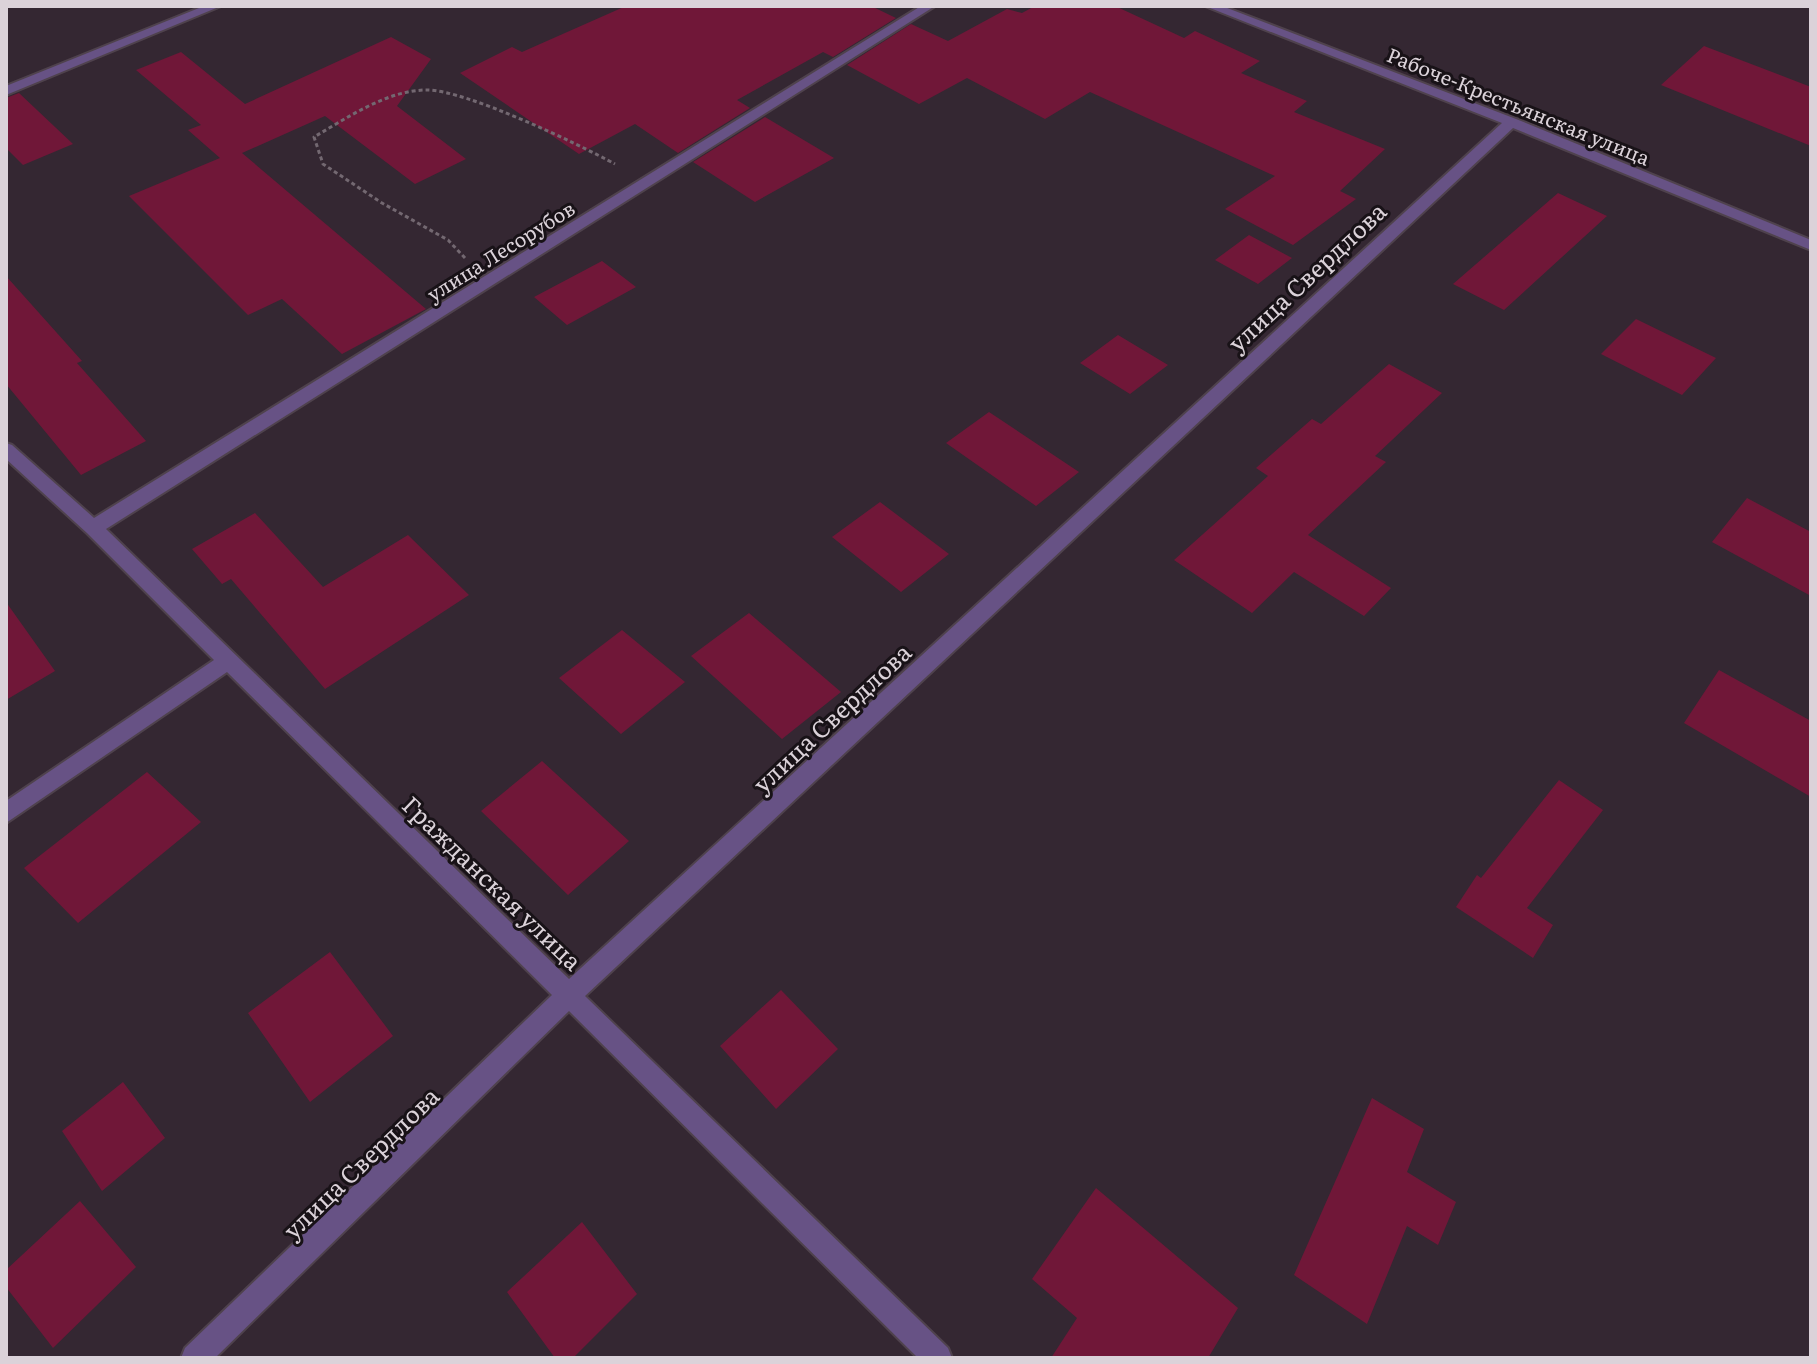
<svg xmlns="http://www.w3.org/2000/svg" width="1817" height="1364" font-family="Literata,serif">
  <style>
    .building { fill: #701738 }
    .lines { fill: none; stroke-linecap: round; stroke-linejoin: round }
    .minor-casing { stroke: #4f424d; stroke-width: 4 }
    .path { stroke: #736871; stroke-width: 3; stroke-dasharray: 4 3; stroke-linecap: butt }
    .minor { fill: #675285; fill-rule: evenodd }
    .labels { text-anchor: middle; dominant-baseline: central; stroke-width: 6; stroke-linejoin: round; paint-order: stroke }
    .far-street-label { font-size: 20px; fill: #dbd2d9; stroke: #181217 }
    .street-label { font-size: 24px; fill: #dbd2d9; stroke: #181217 }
  </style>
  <rect width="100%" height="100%" fill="#342732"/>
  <path class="building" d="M 626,6 L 871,6 L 896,18 L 833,57 L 823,52 L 737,100 L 750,108 L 678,153 L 635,124 L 579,154 L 460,73 L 512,47 L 522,52 Z
    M 1035,6 L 1115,6 L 1184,38 L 1195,31 L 1260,61 L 1241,73 L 1307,101 L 1294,112 L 1385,149 L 1340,191 L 1356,199 L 1293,245 L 1225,209 L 1275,176 L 1090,92 L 1045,119 L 967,78 L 919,104 L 847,65 L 911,24 L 948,41 L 1007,9 L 1022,13 Z
    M 391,37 L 431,59 L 397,106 L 466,159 L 415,184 L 325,116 L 242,153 L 426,309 L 342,354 L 282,299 L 248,315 L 129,196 L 220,158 L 188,130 L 201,125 L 136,70 L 181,52 L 245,104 Z
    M 1704,46 L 1811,87 L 1811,146 L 1661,85 Z
    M 19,93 L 73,144 L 23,165 L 6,148 L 6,98 Z
    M 765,117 L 834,158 L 755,202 L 693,162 Z
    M 1558,193 L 1607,216 L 1504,310 L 1453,284 Z
    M 1249,235 L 1292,258 L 1258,284 L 1215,260 Z
    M 602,261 L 636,287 L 567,325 L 534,297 Z
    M 6,276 L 82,361 L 77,363 L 146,441 L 81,475 L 6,384 Z
    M 1636,319 L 1716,358 L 1682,395 L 1601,354 Z
    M 1118,335 L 1168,365 L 1130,394 L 1080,363 Z
    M 1389,364 L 1442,393 L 1375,456 L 1386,462 L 1308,535 L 1391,588 L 1364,616 L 1294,572 L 1252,613 L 1174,560 L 1268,476 L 1256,468 L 1312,419 L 1321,424 Z
    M 989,412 L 1079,472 L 1036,506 L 946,443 Z
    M 1747,498 L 1811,532 L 1811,596 L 1712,542 Z
    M 880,502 L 949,554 L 901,592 L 832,537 Z
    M 255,513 L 323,587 L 408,535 L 469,595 L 325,689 L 231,579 L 222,584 L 192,549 Z
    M 6,602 L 55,671 L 6,700 Z
    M 749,613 L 841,692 L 782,739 L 691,656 Z
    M 622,630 L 685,682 L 621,734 L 559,678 Z
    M 1719,670 L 1811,721 L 1811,797 L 1684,723 Z
    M 542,761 L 629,841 L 568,895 L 481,811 Z
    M 147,772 L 201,822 L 78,923 L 24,868 Z
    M 1559,780 L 1603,810 L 1527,908 L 1553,925 L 1533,958 L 1456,907 L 1477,875 L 1481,878 Z
    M 330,952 L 393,1036 L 310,1102 L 248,1013 Z
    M 781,990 L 838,1049 L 776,1109 L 720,1046 Z
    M 123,1082 L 165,1138 L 102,1191 L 62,1131 Z
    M 1372,1098 L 1424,1129 L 1407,1172 L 1456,1202 L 1438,1245 L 1407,1226 L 1367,1324 L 1294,1275 Z
    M 1096,1188 L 1238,1308 L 1208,1358 L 1051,1358 L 1077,1318 L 1032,1279 Z
    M 80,1201 L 136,1267 L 53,1348 L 6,1287 L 6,1270 Z
    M 582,1222 L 637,1294 L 573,1358 L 555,1358 L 507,1292 Z"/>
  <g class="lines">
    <g class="minor-casing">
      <path id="minor" d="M 204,6 L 221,6 L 6,95 L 6,86 Z
        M 921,6 L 935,6 L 106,529 L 569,979 L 1502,123 L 1205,6 L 1222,6 L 1516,119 L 1811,240 L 1811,250 L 1513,128 L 585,996 L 948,1348 L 952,1358 L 918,1358 L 569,1011 L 215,1358 L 181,1358 L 185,1348 L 552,995 L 227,672 L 6,823 L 6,801 L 214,660 L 87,533 L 6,459 L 6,443 L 12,445 L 94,518 Z"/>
    </g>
    <path class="path" d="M 465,258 L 448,240 L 382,203 L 323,164 L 314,137 C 347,118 387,90 427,90 C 466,90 578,144 615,164"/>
    <use href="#minor" class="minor"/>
  </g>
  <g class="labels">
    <g class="far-street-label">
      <text transform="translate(1519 105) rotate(22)">Рабоче-Крестьянская улица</text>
      <text transform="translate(500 250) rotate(-32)">улица Лесорубов</text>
    </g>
    <g class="street-label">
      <text transform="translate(1306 276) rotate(-43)">улица Свердлова</text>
      <text transform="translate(831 717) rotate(-43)">улица Свердлова</text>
      <text transform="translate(493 882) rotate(44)">Гражданская улица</text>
      <text transform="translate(360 1162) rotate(-44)">улица Свердлова</text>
    </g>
  </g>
  <rect width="1817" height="1364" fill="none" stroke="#dbd2d9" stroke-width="16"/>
</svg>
